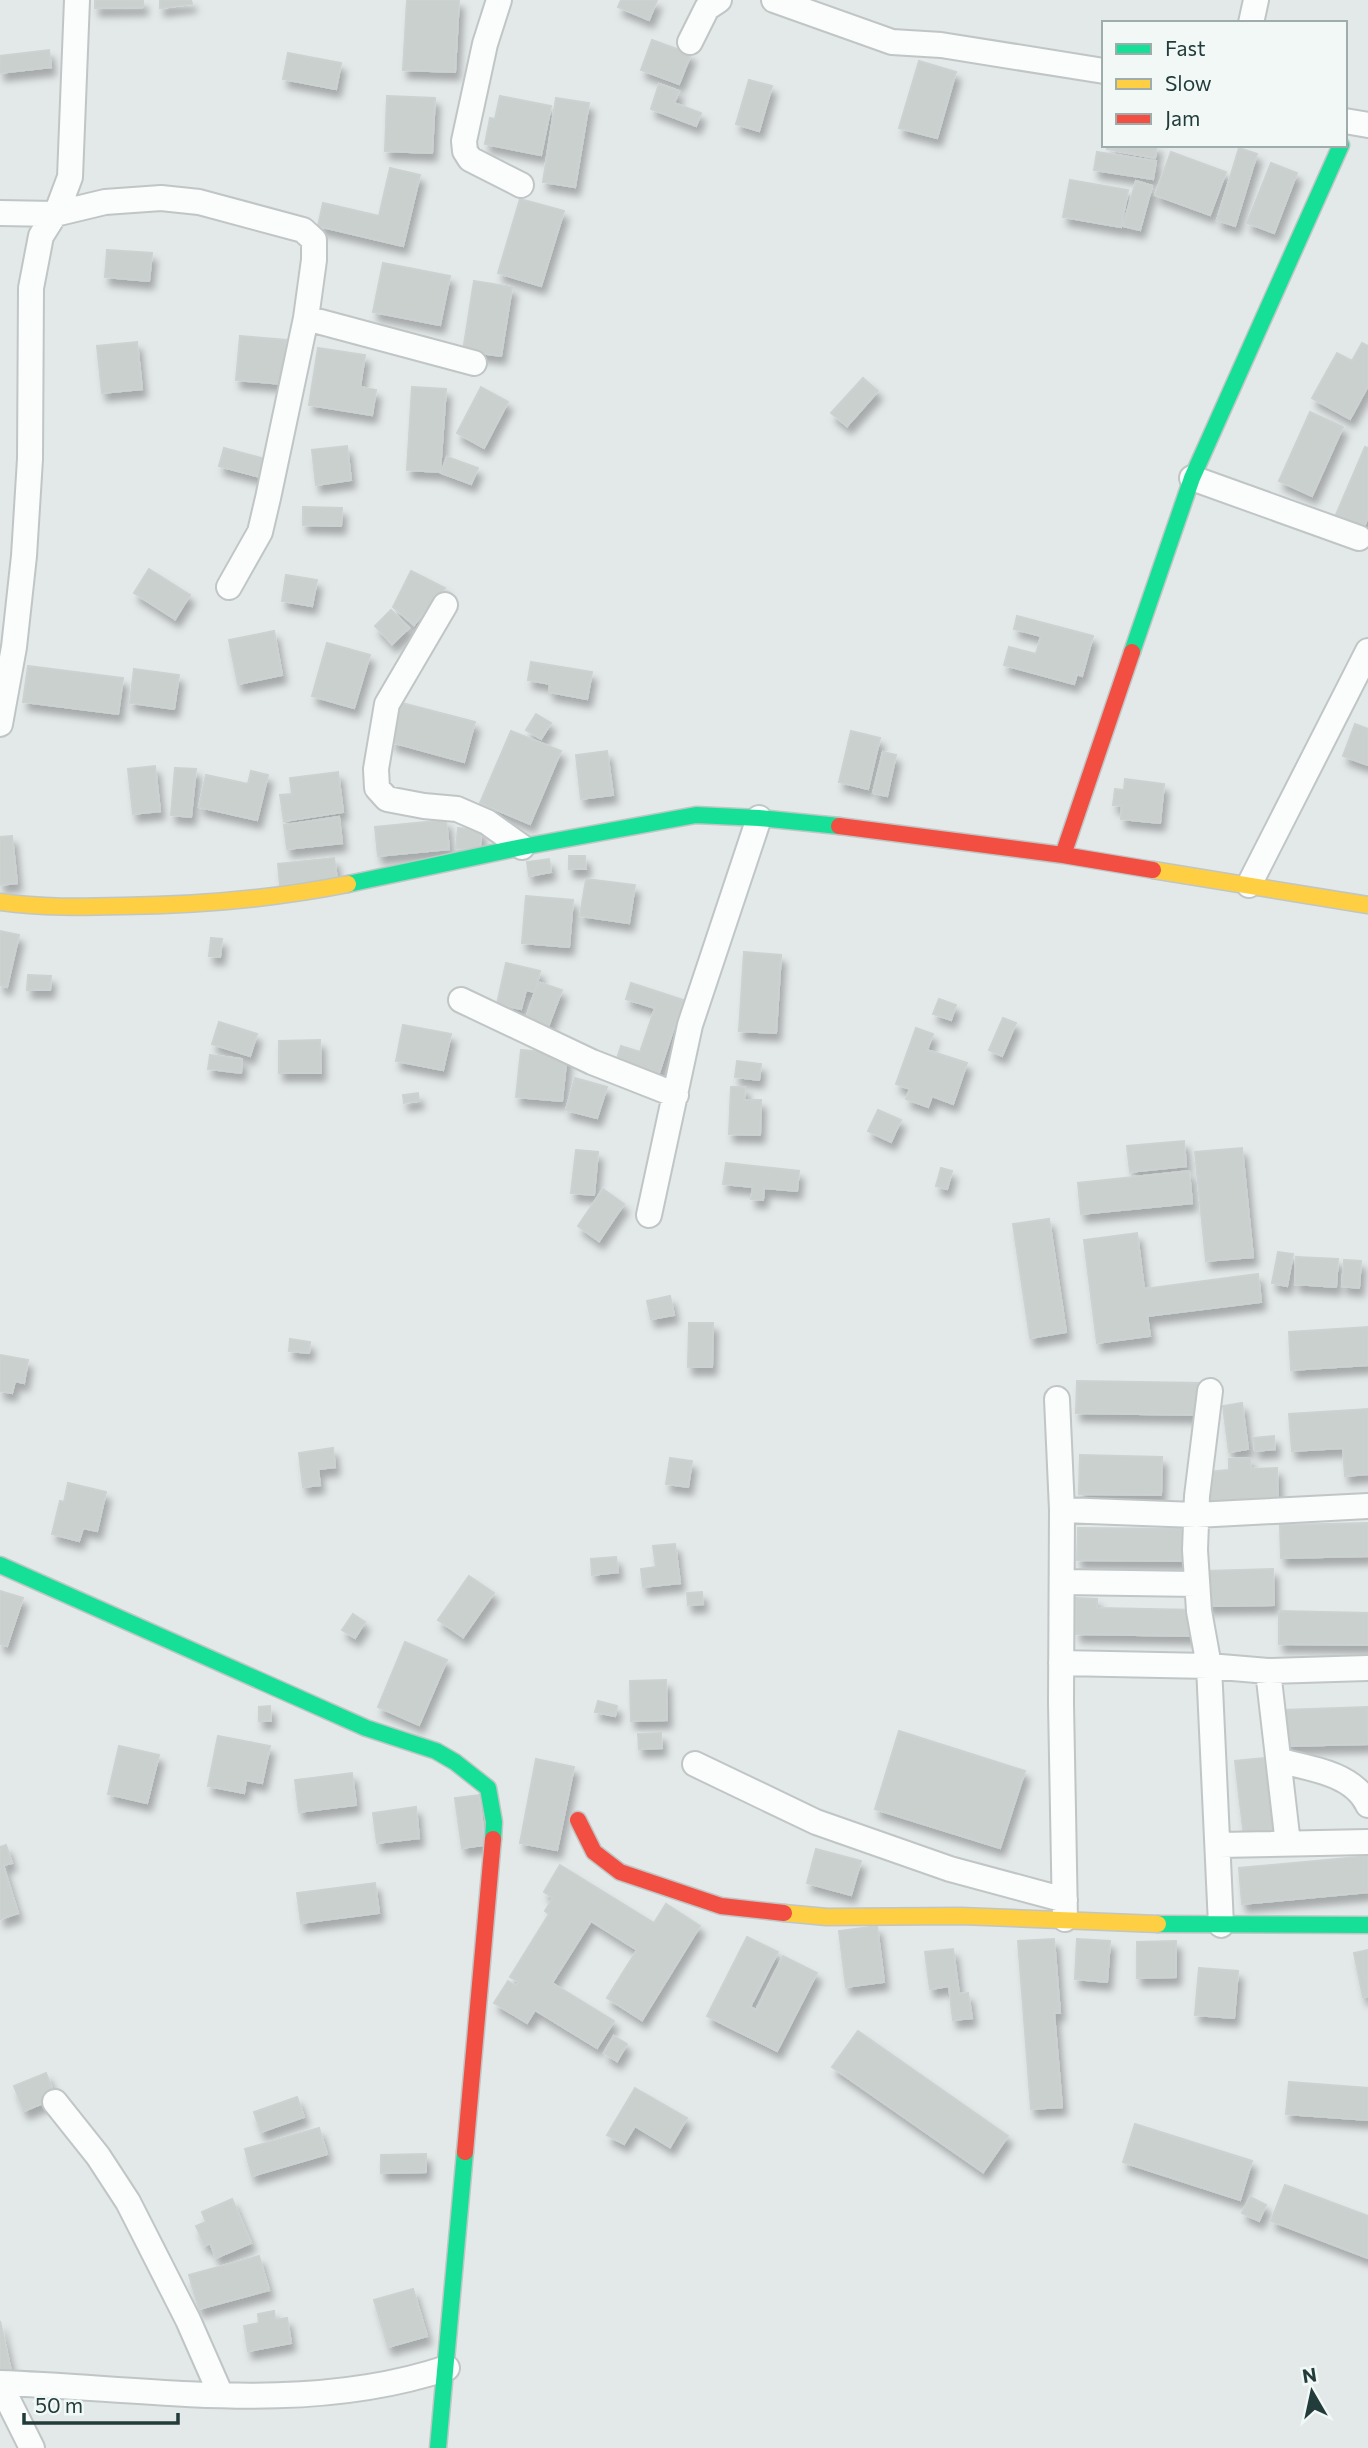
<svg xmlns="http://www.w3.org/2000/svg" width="1368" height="2448" font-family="Commissioner,sans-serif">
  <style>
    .building { fill: #cad0ce; stroke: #ccd1d1; stroke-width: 2; filter: url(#shadow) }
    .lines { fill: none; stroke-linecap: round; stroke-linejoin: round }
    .street-casing { stroke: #c0c5c5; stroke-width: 28 }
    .fast-casing { stroke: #bfc6c5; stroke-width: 19 }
    .slow-casing { stroke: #bfc6c5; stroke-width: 19 }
    .jam-casing { stroke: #bfc6c5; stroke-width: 19 }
    .street { stroke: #fbfcfc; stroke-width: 24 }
    .fast { stroke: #16e098; stroke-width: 16 }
    .slow { stroke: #ffcf43; stroke-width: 16 }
    .jam { stroke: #f24e42; stroke-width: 16 }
  </style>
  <defs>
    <filter id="shadow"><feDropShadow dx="4.5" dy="8" stdDeviation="3.5" flood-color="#0004"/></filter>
  </defs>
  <rect width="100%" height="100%" fill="#e3e8e8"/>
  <path class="building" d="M 95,0 L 143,0 L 143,7 L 95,8 Z
    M 160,0 L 191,0 L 192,4 L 160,8 Z
    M 407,0 L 459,0 L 455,72 L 403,70 Z
    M 621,0 L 657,0 L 649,20 L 618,7 Z
    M 652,40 L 691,54 L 679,84 L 641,70 Z
    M 49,50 L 51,67 L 0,73 L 0,56 Z
    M 288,53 L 341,63 L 336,89 L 283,79 Z
    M 919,61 L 956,72 L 937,138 L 899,128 Z
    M 749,80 L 772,86 L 759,131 L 736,124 Z
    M 659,84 L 679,91 L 674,103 L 701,113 L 696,126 L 651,109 Z
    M 387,96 L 435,98 L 432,153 L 385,151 Z
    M 500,96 L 551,106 L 541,155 L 485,144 L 490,118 L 495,119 Z
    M 556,98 L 589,103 L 575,187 L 543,182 Z
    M 1108,145 L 1157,145 L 1155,158 L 1107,149 Z
    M 1239,148 L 1257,154 L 1235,226 L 1217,220 Z
    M 1097,152 L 1156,161 L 1153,179 L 1094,170 Z
    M 1171,152 L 1226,172 L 1210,215 L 1155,195 Z
    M 1271,163 L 1297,173 L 1274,233 L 1247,223 Z
    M 390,168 L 420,175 L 403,246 L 318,226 L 323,203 L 379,216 Z
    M 1070,180 L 1128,190 L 1121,227 L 1063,217 Z
    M 1136,181 L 1152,186 L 1140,230 L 1123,226 Z
    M 520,199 L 564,211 L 541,286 L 498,273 Z
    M 107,250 L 152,253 L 149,281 L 105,277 Z
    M 383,263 L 450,276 L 440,325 L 373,312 Z
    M 474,281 L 512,287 L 501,356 L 463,351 Z
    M 240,336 L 286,340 L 282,384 L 236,380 Z
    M 137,342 L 142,389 L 102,393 L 97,346 Z
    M 1362,343 L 1368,346 L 1368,386 L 1350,419 L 1312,398 L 1337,353 L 1352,361 Z
    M 318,348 L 365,355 L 360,387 L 376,390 L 372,415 L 309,405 Z
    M 863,378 L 878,391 L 847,426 L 831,413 Z
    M 412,387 L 446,389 L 440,472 L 407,470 Z
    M 481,387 L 508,402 L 484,448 L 457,433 Z
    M 1310,412 L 1343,427 L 1312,496 L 1279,481 Z
    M 347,446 L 351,480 L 316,485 L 312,450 Z
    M 1365,447 L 1368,448 L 1368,517 L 1363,529 L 1335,517 Z
    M 224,448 L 265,459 L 260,477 L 219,466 Z
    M 447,457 L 478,468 L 471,484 L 441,473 Z
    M 303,507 L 342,508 L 341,526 L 303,525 Z
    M 149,569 L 190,595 L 175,619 L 134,593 Z
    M 411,571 L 445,588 L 414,625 L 393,607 Z
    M 286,575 L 317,580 L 312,606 L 282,601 Z
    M 391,610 L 409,628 L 392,644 L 375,626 Z
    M 1017,616 L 1093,636 L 1082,676 L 1077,674 L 1074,684 L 1004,665 L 1009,647 L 1036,654 L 1041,636 L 1014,629 Z
    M 274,631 L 282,675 L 238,684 L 229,640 Z
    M 327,643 L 370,655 L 354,708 L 312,696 Z
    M 531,662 L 592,672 L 587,699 L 549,692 L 550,684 L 528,680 Z
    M 28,666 L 123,678 L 118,714 L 23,702 Z
    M 134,669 L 179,675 L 174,709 L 130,703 Z
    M 402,703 L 475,722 L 464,762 L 391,742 Z
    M 536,714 L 551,723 L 541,739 L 526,730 Z
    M 1355,724 L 1368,729 L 1368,765 L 1343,756 Z
    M 511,731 L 561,751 L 530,824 L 480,803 Z
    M 851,731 L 880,738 L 868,789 L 839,782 Z
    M 607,751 L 613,795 L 581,799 L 576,755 Z
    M 883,752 L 896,755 L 887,796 L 873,793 Z
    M 155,766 L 160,811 L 133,814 L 128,769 Z
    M 175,768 L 196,769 L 191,817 L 171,815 Z
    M 251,771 L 268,775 L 257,820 L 199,807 L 206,775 L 248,784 Z
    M 338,772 L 343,812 L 284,821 L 280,795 L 292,794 L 290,778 Z
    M 1125,779 L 1164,784 L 1160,823 L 1121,819 L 1122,806 L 1113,805 L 1115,789 L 1124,790 Z
    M 339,817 L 342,843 L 287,849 L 284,825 Z
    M 446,820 L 449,849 L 378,856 L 375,827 Z
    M 458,828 L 481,830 L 480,850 L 456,848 Z
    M 12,836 L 17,883 L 0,885 L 0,837 Z
    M 569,856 L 585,856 L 586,869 L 569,869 Z
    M 334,858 L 337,879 L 280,885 L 278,864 Z
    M 549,859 L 551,872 L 529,876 L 527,862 Z
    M 586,879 L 635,885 L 629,923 L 580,916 Z
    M 526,896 L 573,900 L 569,947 L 522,943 Z
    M 0,931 L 19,935 L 7,987 L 0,985 Z
    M 211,938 L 222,939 L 220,957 L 209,956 Z
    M 744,952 L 781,955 L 776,1033 L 739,1031 Z
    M 506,963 L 540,971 L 535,992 L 526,990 L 521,1009 L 497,1004 Z
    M 28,975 L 51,976 L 50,990 L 27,990 Z
    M 538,982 L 562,990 L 548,1027 L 526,1019 Z
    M 631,983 L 683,1000 L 658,1076 L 616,1062 L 621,1046 L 640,1052 L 655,1008 L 626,999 Z
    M 939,999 L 956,1005 L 951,1020 L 933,1014 Z
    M 1003,1018 L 1016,1023 L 1002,1056 L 989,1050 Z
    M 219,1022 L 257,1034 L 250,1056 L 212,1044 Z
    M 403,1025 L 451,1034 L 443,1070 L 396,1061 Z
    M 916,1028 L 933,1034 L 927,1050 L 967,1063 L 953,1104 L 932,1096 L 928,1107 L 906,1099 L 910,1089 L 896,1084 Z
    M 320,1040 L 321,1073 L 279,1073 L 279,1041 Z
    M 521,1050 L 567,1054 L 562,1101 L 516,1097 Z
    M 210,1055 L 242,1059 L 241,1073 L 208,1069 Z
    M 737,1061 L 761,1064 L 759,1080 L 735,1077 Z
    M 575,1078 L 607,1087 L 597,1118 L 566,1110 Z
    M 731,1087 L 745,1087 L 744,1100 L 761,1100 L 760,1135 L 729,1134 Z
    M 418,1093 L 419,1101 L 404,1103 L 403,1095 Z
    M 878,1110 L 901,1120 L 891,1142 L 868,1131 Z
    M 1184,1141 L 1186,1166 L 1130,1172 L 1127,1146 Z
    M 1242,1148 L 1253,1257 L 1206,1261 L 1195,1152 Z
    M 576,1150 L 598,1152 L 594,1195 L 571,1193 Z
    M 726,1163 L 799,1171 L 797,1191 L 764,1188 L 763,1200 L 751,1199 L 753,1187 L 723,1184 Z
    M 941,1168 L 952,1171 L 947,1189 L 936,1186 Z
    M 1189,1171 L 1192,1203 L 1081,1214 L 1078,1183 Z
    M 603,1189 L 624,1204 L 599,1241 L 578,1226 Z
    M 1049,1219 L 1066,1332 L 1030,1338 L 1013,1224 Z
    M 1137,1233 L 1144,1289 L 1258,1274 L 1261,1302 L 1147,1316 L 1150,1336 L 1097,1343 L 1084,1240 Z
    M 1278,1252 L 1293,1254 L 1287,1286 L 1272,1283 Z
    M 1296,1257 L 1338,1259 L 1336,1287 L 1295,1284 Z
    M 1344,1260 L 1361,1261 L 1359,1288 L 1342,1286 Z
    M 670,1296 L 674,1315 L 651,1319 L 647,1301 Z
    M 689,1323 L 713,1323 L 712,1367 L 688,1367 Z
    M 1368,1327 L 1368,1365 L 1291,1370 L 1289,1332 Z
    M 290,1339 L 310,1342 L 309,1353 L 289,1351 Z
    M 0,1355 L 28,1360 L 24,1383 L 15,1381 L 12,1393 L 0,1391 Z
    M 1077,1381 L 1202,1383 L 1201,1415 L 1076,1413 Z
    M 1242,1403 L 1248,1449 L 1229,1452 L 1223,1406 Z
    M 1368,1409 L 1368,1474 L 1345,1476 L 1343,1448 L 1292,1451 L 1289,1414 Z
    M 1274,1436 L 1275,1449 L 1255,1451 L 1254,1438 Z
    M 333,1448 L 335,1467 L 318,1469 L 320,1485 L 303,1487 L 299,1453 Z
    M 1080,1455 L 1162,1457 L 1161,1495 L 1079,1494 Z
    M 670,1458 L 692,1461 L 688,1487 L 666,1484 Z
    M 1250,1458 L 1251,1469 L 1277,1468 L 1278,1500 L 1207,1503 L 1206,1472 L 1229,1470 L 1229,1459 Z
    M 68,1483 L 106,1492 L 97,1531 L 83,1528 L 79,1541 L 52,1534 L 60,1501 L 64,1502 Z
    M 1368,1523 L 1368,1556 L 1281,1558 L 1280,1525 Z
    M 1078,1528 L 1184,1529 L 1183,1561 L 1077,1560 Z
    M 675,1544 L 680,1583 L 643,1587 L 641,1569 L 656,1567 L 653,1546 Z
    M 616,1557 L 618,1572 L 592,1575 L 591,1559 Z
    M 1273,1569 L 1274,1605 L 1206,1606 L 1205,1571 Z
    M 469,1576 L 494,1593 L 463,1637 L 438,1620 Z
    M 0,1591 L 23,1598 L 7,1646 L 0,1644 Z
    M 702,1592 L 703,1604 L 688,1605 L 687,1593 Z
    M 1076,1598 L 1097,1599 L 1097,1608 L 1197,1610 L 1196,1636 L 1076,1634 Z
    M 1279,1611 L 1368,1613 L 1368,1645 L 1279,1644 Z
    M 353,1614 L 365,1622 L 355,1638 L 342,1630 Z
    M 405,1642 L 447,1660 L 419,1725 L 378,1707 Z
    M 666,1680 L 667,1720 L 631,1721 L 630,1681 Z
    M 598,1701 L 617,1706 L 615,1716 L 595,1712 Z
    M 270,1706 L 271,1721 L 259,1721 L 259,1707 Z
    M 1367,1707 L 1368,1744 L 1285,1746 L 1283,1710 Z
    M 899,1731 L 1025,1771 L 1000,1848 L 875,1809 Z
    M 661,1733 L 662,1748 L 639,1749 L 638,1734 Z
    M 218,1736 L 270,1746 L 262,1783 L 246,1780 L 244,1793 L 208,1786 Z
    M 119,1746 L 159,1755 L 147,1803 L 108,1794 Z
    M 1274,1757 L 1282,1833 L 1244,1837 L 1235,1761 Z
    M 536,1759 L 574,1767 L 557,1850 L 520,1843 Z
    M 352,1773 L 356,1805 L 299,1812 L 295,1780 Z
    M 479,1795 L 485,1845 L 462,1848 L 455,1798 Z
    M 416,1807 L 419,1838 L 377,1843 L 373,1813 Z
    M 6,1845 L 12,1863 L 3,1865 L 18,1913 L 0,1919 L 0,1847 Z
    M 816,1849 L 861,1861 L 851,1895 L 807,1883 Z
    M 1368,1856 L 1368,1892 L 1242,1904 L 1239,1868 Z
    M 560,1865 L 654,1923 L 666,1904 L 700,1926 L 642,2020 L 607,1998 L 637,1950 L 591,1921 L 552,1983 L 614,2021 L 597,2048 L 535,2010 L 527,2023 L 494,2003 L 508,1981 L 516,1986 L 519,1982 L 510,1977 L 549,1914 L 545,1911 L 553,1898 L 544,1892 Z
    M 375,1883 L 379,1913 L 301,1923 L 297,1893 Z
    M 877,1926 L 884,1982 L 846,1987 L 839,1931 Z
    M 747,1937 L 778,1952 L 750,2007 L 756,2010 L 783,1956 L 817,1973 L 777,2051 L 707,2016 Z
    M 1054,1939 L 1060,2013 L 1054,2013 L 1062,2107 L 1031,2109 L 1018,1941 Z
    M 1077,1939 L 1110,1941 L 1107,1982 L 1075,1979 Z
    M 1176,1941 L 1176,1977 L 1137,1978 L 1137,1942 Z
    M 953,1949 L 959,1994 L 968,1993 L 972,2018 L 953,2020 L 949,1986 L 930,1989 L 925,1952 Z
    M 1368,1950 L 1368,1996 L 1363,1997 L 1354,1953 Z
    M 1199,1968 L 1238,1971 L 1234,2018 L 1195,2015 Z
    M 858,2031 L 1008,2136 L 983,2172 L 832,2067 Z
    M 614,2036 L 627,2044 L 617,2061 L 604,2053 Z
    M 46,2073 L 56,2098 L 24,2111 L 14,2086 Z
    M 1289,2082 L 1368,2088 L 1368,2120 L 1286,2114 Z
    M 635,2088 L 687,2118 L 670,2147 L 635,2126 L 624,2144 L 607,2135 Z
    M 297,2097 L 304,2117 L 261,2132 L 254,2112 Z
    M 1135,2124 L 1252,2161 L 1240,2200 L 1123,2162 Z
    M 319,2128 L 327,2154 L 252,2176 L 245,2149 Z
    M 426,2154 L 426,2172 L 381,2173 L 381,2155 Z
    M 1285,2185 L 1368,2216 L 1368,2258 L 1271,2221 Z
    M 1250,2197 L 1266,2205 L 1259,2221 L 1242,2213 Z
    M 232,2199 L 251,2243 L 216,2258 L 210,2243 L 205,2246 L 196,2226 L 206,2222 L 202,2212 Z
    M 259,2256 L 269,2290 L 199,2309 L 189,2275 Z
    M 413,2289 L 427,2336 L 388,2347 L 374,2300 Z
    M 274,2311 L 275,2320 L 287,2318 L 291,2343 L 248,2351 L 244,2326 L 259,2323 L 258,2314 Z
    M 0,2321 L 11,2371 L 0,2373 Z"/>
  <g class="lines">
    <g class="street-casing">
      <path id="street" d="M 499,0 L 485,44 L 464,141 L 465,151 L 470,159 L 521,185
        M 774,0 L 892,42 L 941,45 L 1104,71
        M 1251,23 L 1256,0
        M 690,42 L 707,8 L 719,0
        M 1345,121 L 1368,125
        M 0,213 L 55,214 L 105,202 L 161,198 L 199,202 L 303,230 L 314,240 L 314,260 L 306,318 L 268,498 L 260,532 L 229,587
        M 306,318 L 474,363
        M 1192,478 L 1359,538
        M 445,605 L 387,704 L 376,769 L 377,788 L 387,799 L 424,806 L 457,809 L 487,822 L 522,847
        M 0,724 L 14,647 L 24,556 L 30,459 L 31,288 L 41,236 L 58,209 L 70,177 L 77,0
        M 1249,885 L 1368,651
        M 461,1000 L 592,1062 L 676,1095
        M 649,1215 L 690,1025 L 759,818
        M 1210,1391 L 1197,1496 L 1195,1550 L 1199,1611 L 1209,1666 L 1221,1925
        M 1057,1399 L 1062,1510 L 1061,1703 L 1065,1919
        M 1062,1510 L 1196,1515 L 1368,1506
        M 1063,1582 L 1197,1584
        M 1061,1663 L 1209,1666 L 1268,1671 L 1368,1668
        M 1268,1671 L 1288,1844
        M 1280,1761 C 1310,1768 1354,1774 1368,1805
        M 695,1764 L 816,1822 L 950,1869 L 1065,1900
        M 1219,1845 L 1368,1842
        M 55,2102 L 98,2156 L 128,2202 L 188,2320 L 221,2395
        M 0,2383 C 148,2388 304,2416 447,2368
        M 0,2384 L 32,2448"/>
    </g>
    <g class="fast-casing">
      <path id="fast" d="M 1132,652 L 1192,478 L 1341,145
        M 348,884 L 522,847 L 696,815 L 759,818 L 839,826
        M 0,1565 L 366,1728 L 436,1751 L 455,1762 L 488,1788 L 494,1822 L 493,1839
        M 1158,1924 L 1368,1925
        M 438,2448 L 465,2152"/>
    </g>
    <g class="slow-casing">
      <path id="slow" d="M 1153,870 L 1368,905
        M 0,902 C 41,908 82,907 123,906 C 200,905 273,899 348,884
        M 784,1913 L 827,1917 L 961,1916 L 1158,1924"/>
    </g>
    <g class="jam-casing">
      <path id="jam" d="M 839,826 L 1063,855 L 1153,870
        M 1063,855 L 1132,652
        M 578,1820 L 594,1852 L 620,1872 L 721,1906 L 784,1913
        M 465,2152 L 493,1839"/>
    </g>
    <use href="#street" class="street"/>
    <use href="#fast" class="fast"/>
    <use href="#slow" class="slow"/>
    <use href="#jam" class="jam"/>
  </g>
  <rect x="1102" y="21" width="245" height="126" fill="#f1f8f6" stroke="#9eadab" stroke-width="2"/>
  <rect x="1116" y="44" width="35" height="10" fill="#16e098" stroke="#9eadab" stroke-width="2"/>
  <text x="1165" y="56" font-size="21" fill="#213c3a">Fast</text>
  <rect x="1116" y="79" width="35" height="10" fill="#ffcf43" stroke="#9eadab" stroke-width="2"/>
  <text x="1165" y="91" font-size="21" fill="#213c3a">Slow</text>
  <rect x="1116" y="114" width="35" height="10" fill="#f24e42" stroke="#9eadab" stroke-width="2"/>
  <text x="1165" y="126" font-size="21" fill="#213c3a">Jam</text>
  <g transform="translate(1312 2392) rotate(351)" stroke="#f1f8f6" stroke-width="5" paint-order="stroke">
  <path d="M0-5L12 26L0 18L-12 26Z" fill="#213c3a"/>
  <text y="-10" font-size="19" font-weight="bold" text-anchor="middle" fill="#213c3a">N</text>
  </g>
  <path d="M24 2413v10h154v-10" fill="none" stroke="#213c3a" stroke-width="3.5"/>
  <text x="35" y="2413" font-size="21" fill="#213c3a" stroke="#f1f8f6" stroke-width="5" paint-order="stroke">50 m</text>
</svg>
